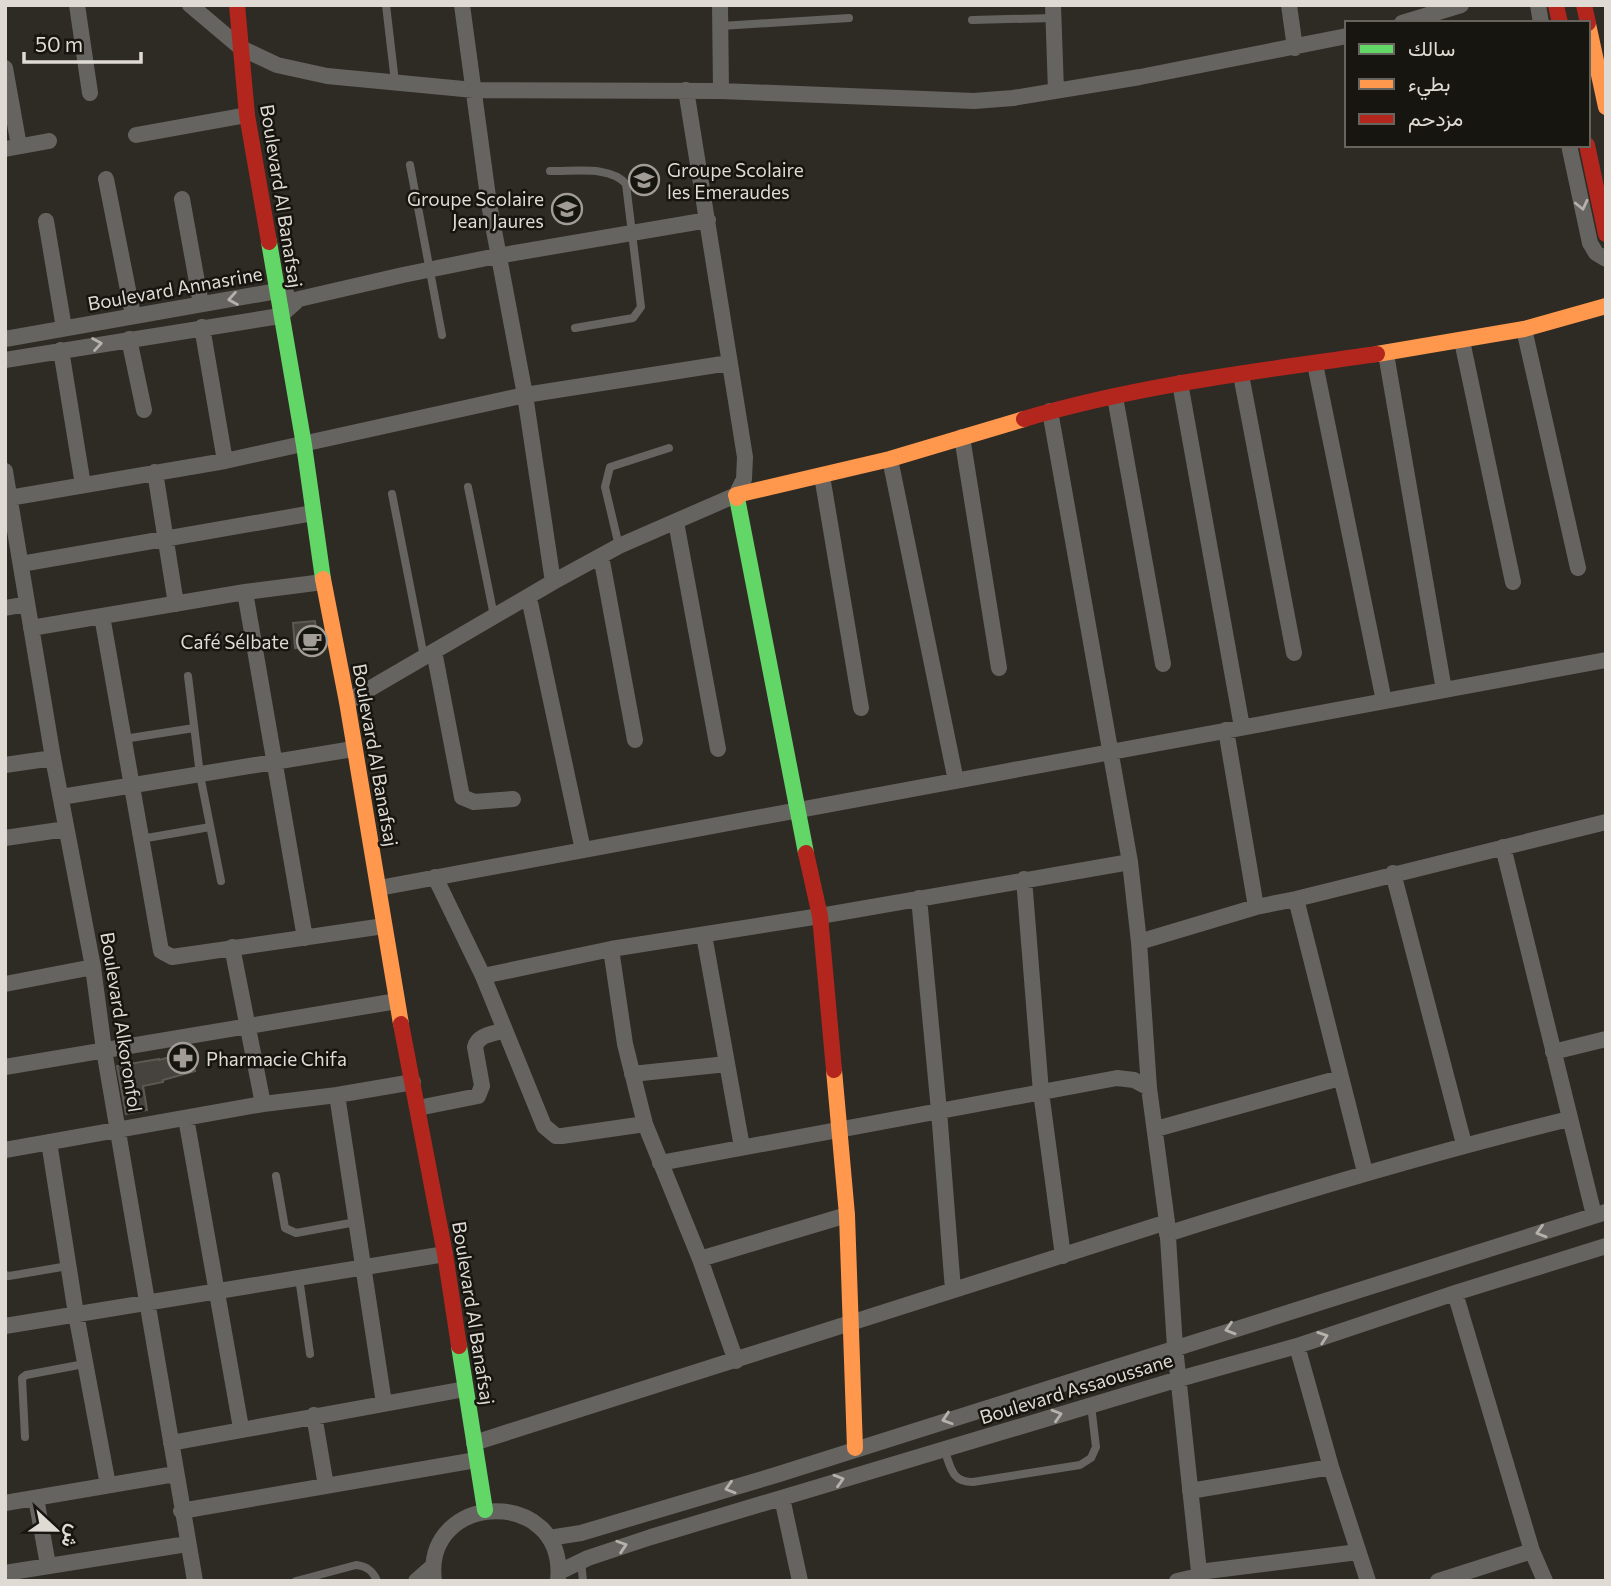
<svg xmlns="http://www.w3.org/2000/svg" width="1611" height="1586" font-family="Commissioner,Vazirmatn,sans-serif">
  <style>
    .building { fill: #46433e; stroke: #5c5954; stroke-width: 2 }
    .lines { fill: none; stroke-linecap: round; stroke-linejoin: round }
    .lane { stroke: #666460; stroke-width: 8 }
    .street { stroke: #666460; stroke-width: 16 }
    .fast { stroke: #63d668; stroke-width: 16 }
    .slow { stroke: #ff974d; stroke-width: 16 }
    .jam { stroke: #b3261e; stroke-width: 16 }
    .oneway { stroke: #b5b1ab }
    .labels { text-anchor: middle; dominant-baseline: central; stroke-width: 5; stroke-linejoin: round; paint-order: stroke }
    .poi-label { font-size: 19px; fill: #dfdbd4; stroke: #171510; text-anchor: start }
    .street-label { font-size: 19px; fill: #dfdbd4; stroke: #171510 }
  </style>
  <rect width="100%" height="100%" fill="#2e2b24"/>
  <path class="building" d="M 315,621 L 318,645 L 295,648 L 293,623 Z
    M 190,1052 L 195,1071 L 163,1080 L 163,1082 L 143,1086 L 147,1110 L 126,1114 L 117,1066 L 159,1059 L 159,1060 Z"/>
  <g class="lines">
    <path class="lane" d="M 386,5 L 395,82
      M 972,20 L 1053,18
      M 721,26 L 849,18
      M 410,165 L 442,335
      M 550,171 C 573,172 610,165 626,184 L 641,307 L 633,318 L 575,328
      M 468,487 L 494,616
      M 392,494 L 424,657
      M 619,546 L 605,487 L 610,467 L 669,448
      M 188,676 L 200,775 L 221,881
      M 124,739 L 194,728
      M 141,839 L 210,827
      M 276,1176 L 285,1228 L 296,1233 L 356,1222
      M 5,1275 L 9,1276 L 68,1266
      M 299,1278 L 310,1354
      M 25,1437 L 22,1378 L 26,1375 L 84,1364
      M 944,1449 C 951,1467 951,1482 973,1482 L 1080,1465 L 1091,1458 L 1096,1447 L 1091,1405
      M 581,1561 L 583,1581
      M 296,1581 L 356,1565 C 367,1566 373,1571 377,1581"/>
    <path class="street" d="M 77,5 L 90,93
      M 190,5 L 241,48 L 277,65 L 327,76 L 474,90 L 721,91 L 974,101 L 1013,98 L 1140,77 L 1347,36
      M 462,5 L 489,204 L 525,395 L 553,582
      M 720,5 L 721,91
      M 1053,5 L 1056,91
      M 1289,5 L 1295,48
      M 1538,5 L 1541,23
      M 1402,23 L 1461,5
      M 5,68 L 19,146
      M 136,135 L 247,115
      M 1569,145 L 1590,243 L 1596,253 L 1606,259
      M 5,149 L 49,141
      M 106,179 L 133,315
      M 182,199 L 201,304
      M 46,221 L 64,328
      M 202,327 L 225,461
      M 1524,329 L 1578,568
      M 5,339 L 277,291 L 287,295
      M 129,339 L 144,410
      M 1462,341 L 1513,582
      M 61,350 L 83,485
      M 1386,354 L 1444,690
      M 5,360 L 280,316 L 299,299 L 403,275 L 497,256 L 708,220
      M 1315,364 L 1384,701
      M 1241,375 L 1294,653
      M 1180,383 L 1242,727
      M 1115,397 L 1163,664
      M 1050,411 L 1130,862 L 1139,942 L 1149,1088 L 1167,1222 L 1175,1347 L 1200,1581
      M 962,437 L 999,668
      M 890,459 L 956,781
      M 5,471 L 53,758 L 93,967 L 104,1050 L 195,1581
      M 155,472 L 176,604
      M 822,476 L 861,708
      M 9,498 L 225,461 L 525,395 L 729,363
      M 676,522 L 718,749
      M 601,556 L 635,740
      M 21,564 L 313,513
      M 245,592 L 305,938
      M 529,598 L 583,850
      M 5,608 L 27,604
      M 102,616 L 161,951 L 172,957 L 384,926
      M 31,628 L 245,592 L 323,582
      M 434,651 L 462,797 L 474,802 L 513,799
      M 347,702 L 553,582 L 619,546 L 736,495 L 744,479 L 745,457 L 686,90
      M 1226,730 L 1256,907
      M 5,765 L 53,758
      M 61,797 L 353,749
      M 5,838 L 66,829
      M 1503,847 L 1594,1215
      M 1393,873 L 1464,1144
      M 435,877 L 483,976 L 544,1126 L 556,1136 L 562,1136 L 645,1124
      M 1024,879 L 1041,1092 L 1063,1256
      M 379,888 L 1606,660
      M 919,898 L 939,1111 L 953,1290
      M 1296,899 L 1365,1172
      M 704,935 L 742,1147
      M 1139,942 L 1256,907 L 1296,899 L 1606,822
      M 232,947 L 263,1104
      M 611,949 L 625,1044 L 645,1124 L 700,1259 L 736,1361
      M 483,976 L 611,949 L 820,916 L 1130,862
      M 5,984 L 93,967
      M 1553,1052 L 1606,1039
      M 5,1067 L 397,1001
      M 632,1074 L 727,1064
      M 337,1095 L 384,1403
      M 418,1108 L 478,1096 L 482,1086 L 475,1047 C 478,1034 494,1034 505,1030
      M 186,1118 L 241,1428
      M 1156,1129 L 1340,1078
      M 49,1142 L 76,1314 L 108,1485
      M 5,1150 L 263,1104 L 337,1095 L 413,1082
      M 660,1163 L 1117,1078 L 1134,1080 L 1149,1088
      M 1167,1234 C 1300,1192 1433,1152 1569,1119
      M 700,1259 L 847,1215
      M 1455,1293 L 1532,1551 L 1545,1581
      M 5,1326 L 445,1254
      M 1297,1346 L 1331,1467 L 1368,1581
      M 314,1415 L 326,1486
      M 171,1443 L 465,1389
      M 474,1443 L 1167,1222
      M 1190,1491 L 1331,1467
      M 36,1498 L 48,1565
      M 782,1498 L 800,1581
      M 5,1503 L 175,1474
      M 181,1511 L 476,1460
      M 549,1538 L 581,1533 L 776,1475 L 1606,1212
      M 559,1572 L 588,1558 L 651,1537 L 1179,1379 L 1297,1346 L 1455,1293 L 1606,1246
      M 1199,1572 L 1358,1552
      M 5,1573 L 187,1544
      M 416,1581 L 433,1566
      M 434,1581 C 422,1490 568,1486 558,1581
      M 1177,1581 L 1199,1576
      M 1438,1581 L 1532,1551"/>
    <path class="fast" d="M 269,242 L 304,445 L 323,579
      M 737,498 L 806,853
      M 459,1346 L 485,1510"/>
    <path class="slow" d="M 1588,24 L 1606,107
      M 1377,354 L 1524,329 L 1606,306
      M 737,498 L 736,495 L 890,459 L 1024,419
      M 323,579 L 347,702 L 401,1024
      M 834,1070 L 847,1215 L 855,1448"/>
    <path class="jam" d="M 237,5 L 247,115 L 269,242
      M 1556,5 L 1560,23
      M 1584,5 L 1588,23
      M 1587,145 L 1606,234
      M 1024,419 C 1138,385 1259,371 1377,354
      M 806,853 L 820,916 L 834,1070
      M 401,1024 L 445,1254 L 459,1346"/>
  </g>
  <defs><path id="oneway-chevron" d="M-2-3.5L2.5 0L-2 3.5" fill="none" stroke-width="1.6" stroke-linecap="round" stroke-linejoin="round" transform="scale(1.75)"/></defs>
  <g class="oneway">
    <use href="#oneway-chevron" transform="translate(1582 205) rotate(77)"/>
    <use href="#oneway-chevron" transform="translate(233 299) rotate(170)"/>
    <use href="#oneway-chevron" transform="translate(97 344) rotate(-9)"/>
    <use href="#oneway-chevron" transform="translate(1541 1232) rotate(163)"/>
    <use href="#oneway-chevron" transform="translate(1230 1329) rotate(163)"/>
    <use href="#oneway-chevron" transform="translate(1323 1337) rotate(-19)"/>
    <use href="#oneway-chevron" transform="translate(1057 1415) rotate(-17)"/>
    <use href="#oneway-chevron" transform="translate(947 1419) rotate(162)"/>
    <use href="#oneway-chevron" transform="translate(839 1480) rotate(-17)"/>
    <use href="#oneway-chevron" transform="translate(730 1488) rotate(163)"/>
    <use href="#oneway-chevron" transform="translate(622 1546) rotate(-18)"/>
  </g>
  <defs>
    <g id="school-ring" transform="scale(1.575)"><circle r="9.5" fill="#171510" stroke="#a19d96" stroke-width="1.5"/><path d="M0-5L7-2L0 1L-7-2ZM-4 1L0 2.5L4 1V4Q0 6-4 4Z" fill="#a19d96"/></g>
    <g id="cafe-ring" transform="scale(1.575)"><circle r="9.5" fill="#171510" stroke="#a19d96" stroke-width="1.5"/><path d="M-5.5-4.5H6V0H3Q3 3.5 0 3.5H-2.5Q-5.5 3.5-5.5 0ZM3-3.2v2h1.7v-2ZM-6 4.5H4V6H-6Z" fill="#a19d96"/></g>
    <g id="pharmacy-ring" transform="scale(1.575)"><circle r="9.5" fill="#171510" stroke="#a19d96" stroke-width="1.5"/><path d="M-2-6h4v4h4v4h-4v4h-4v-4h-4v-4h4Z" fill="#a19d96"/></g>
  </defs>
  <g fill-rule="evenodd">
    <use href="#school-ring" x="644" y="180"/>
    <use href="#school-ring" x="567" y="209"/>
    <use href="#cafe-ring" x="312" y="641"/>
    <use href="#pharmacy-ring" x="183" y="1058"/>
  </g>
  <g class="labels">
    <g class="poi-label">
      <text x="667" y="169">Groupe Scolaire<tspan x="667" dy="22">les Emeraudes</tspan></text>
      <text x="544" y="198" text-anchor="end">Groupe Scolaire<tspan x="544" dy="22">Jean Jaures</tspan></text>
      <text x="289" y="641" text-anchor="end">Café Sélbate</text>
      <text x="206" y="1058">Pharmacie Chifa</text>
    </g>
    <g class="street-label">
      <text transform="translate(282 196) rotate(81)">Boulevard Al Banafsaj</text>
      <text transform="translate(175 288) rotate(-10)">Boulevard Annasrine</text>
      <text transform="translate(376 755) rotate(80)">Boulevard Al Banafsaj</text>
      <text transform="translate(122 1022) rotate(81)">Boulevard Alkoronfol</text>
      <text transform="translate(474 1313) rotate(81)">Boulevard Al Banafsaj</text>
      <text transform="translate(1076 1388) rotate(-17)">Boulevard Assaoussane</text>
    </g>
  </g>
  <rect width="1611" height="1586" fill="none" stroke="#dfdbd4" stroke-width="14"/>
  <rect x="1345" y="21" width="245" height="126" fill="#171510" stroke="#67645e" stroke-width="2"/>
  <rect x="1359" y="44" width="35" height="10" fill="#63d668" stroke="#67645e" stroke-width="2"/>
  <text x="1408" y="56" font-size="21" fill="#dfdbd4">سالك</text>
  <rect x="1359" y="79" width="35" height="10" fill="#ff974d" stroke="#67645e" stroke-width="2"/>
  <text x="1408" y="91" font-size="21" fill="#dfdbd4">بطيء</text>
  <rect x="1359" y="114" width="35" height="10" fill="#b3261e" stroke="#67645e" stroke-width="2"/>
  <text x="1408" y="126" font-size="21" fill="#dfdbd4">مزدحم</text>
  <g transform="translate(56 1530) rotate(112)" stroke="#171510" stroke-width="5" paint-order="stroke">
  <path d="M0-5L12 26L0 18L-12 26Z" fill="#dfdbd4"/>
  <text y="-10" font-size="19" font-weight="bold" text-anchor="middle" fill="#dfdbd4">ش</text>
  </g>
  <path d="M24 52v10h117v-10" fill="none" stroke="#dfdbd4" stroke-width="3.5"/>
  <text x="35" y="52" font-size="21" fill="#dfdbd4" stroke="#171510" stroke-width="5" paint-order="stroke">50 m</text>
</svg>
